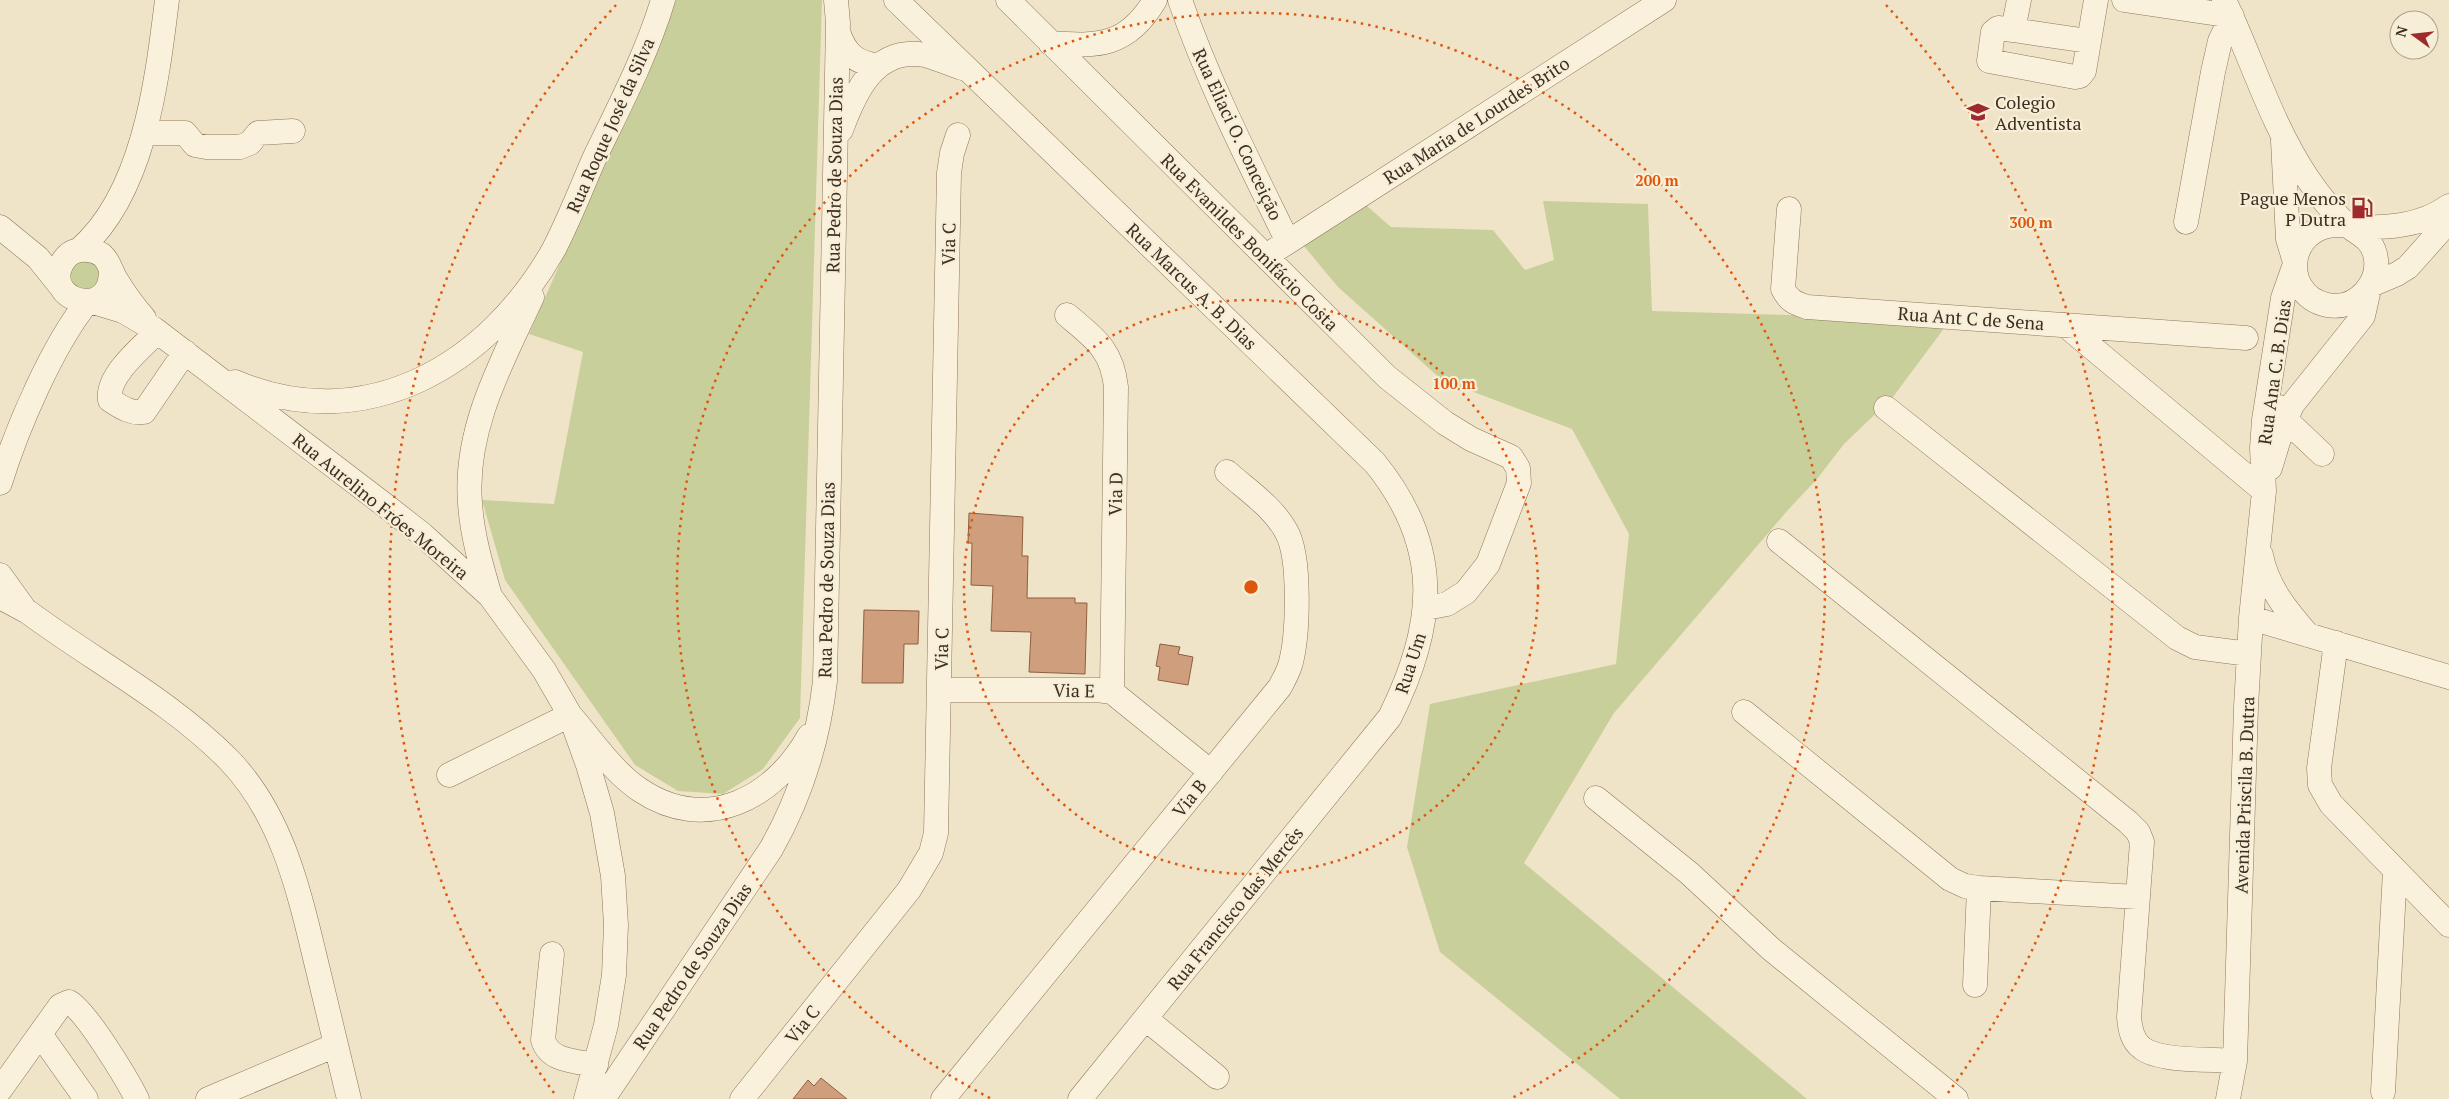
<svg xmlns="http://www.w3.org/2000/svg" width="2449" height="1099" font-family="'PT Serif',serif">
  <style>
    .green { fill: #c9cf9b }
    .building { fill: #cf9f7d; stroke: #8d5f41 }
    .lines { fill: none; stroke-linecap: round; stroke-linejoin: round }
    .minor-casing { stroke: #8d765c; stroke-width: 25 }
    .minor { stroke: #faf1dc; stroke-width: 24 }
    .ring { fill: none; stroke: #df570d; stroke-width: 2.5; stroke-dasharray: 2.5 5 }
    .labels { text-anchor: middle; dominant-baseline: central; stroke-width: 4.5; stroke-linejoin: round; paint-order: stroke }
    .poi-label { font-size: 18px; fill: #3d2e20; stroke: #f7eed8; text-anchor: start }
    .street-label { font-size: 18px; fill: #3d2e20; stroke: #f7eed8 }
    .centre { fill: #df570d; stroke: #f7eed8; stroke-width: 2.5 }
    .ring-label { font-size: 15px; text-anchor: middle; font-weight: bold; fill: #df570d; stroke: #f7eed8; stroke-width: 4.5; stroke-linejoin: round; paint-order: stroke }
  </style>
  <rect width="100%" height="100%" fill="#f0e4c8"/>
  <path class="green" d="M 676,0 L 822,0 L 800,718 L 763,769 L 723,794 L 678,791 L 635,765 L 505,580 L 482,500 L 554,504 L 583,352 L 529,334 Z
    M 1360,200 L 1391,227 L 1493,230 L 1525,270 L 1554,260 L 1543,201 L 1648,204 L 1652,311 L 1791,315 L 1945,327 L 1893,397 L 1844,444 L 1817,479 L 1788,510 L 1614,713 L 1524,863 L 1807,1099 L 1620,1099 L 1440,952 L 1407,847 L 1430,704 L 1616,664 L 1629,534 L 1572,429 L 1442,380 L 1338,287 L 1293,233 Z
    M71 275a14 14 0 1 1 28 0a14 14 0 1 1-28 0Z"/>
  <path class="building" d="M 969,513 L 1023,517 L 1022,556 L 1028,556 L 1027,598 L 1075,598 L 1075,603 L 1087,603 L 1085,674 L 1029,672 L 1031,632 L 991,631 L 993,586 L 971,585 L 972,543 L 968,543 Z
    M 864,610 L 919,611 L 918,644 L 904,644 L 903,683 L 862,683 Z
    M 1160,644 L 1180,647 L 1178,654 L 1193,657 L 1188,685 L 1158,680 L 1160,667 L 1156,666 Z
    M 821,1078 L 847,1099 L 793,1099 L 808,1080 L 814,1086 Z"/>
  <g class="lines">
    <g class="minor-casing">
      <path id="minor" d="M 896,0 L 1375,463 C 1443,547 1436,625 1390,717 L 1080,1099
        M 1008,0 L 1387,377 L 1445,423 L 1471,439 L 1511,457 L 1518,468 L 1519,483 L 1488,564 L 1466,592 L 1447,604 L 1426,608
        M 1180,0 C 1209,84 1249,162 1288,242 L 1275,250
        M 2019,0 L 2013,30 L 1998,28 L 1993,32 L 1989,61 L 2075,77 L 2080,76 L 2084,71 L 2096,0
        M 2124,0 L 2232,16 L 2220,41 L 2213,72 L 2186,222
        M 2224,0 C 2252,59 2271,124 2308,179 C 2318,194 2333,212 2347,225 C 2358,234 2371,238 2375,254 C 2382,282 2357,311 2327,305 C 2277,294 2287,216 2349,226
        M 2013,30 L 2088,41
        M 838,31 C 844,52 856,64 878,65
        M 1050,43 C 1099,47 1128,46 1155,0
        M 841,130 C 855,92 875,46 925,55 C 937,58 950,64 962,68
        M 144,133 L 185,133 L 195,145 L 206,147 L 240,147 L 250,143 L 258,133 L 293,131
        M 2283,141 L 2288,239 L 2295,262
        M 1789,209 L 1783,289 C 1789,301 1795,303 1807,307 L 2246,338
        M 0,227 L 38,258 L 62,288
        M 2351,227 C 2386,228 2420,227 2449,206
        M 1288,242 L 1664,0
        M 79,250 C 144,194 157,81 167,0
        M 111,271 C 111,322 42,300 62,263 C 66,256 72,251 80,250 C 88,249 96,251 102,255 C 109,261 111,271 115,278 C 124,293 133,306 144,318
        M 2371,285 L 2397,274 L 2408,267 L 2449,221
        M 90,301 L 123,311 L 154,329 L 386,506 L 423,535 L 490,596 L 544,670 L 570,715 L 588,765 L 602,813 L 613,876 L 616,925 L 614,975 L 606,1025 L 586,1099
        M 1067,315 C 1094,338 1112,349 1116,387 L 1112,692
        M 2065,325 L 2264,491
        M 157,332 C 142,347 106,376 110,400 C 121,407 131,414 144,412 L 185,352
        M 235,382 C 366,438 489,365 554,249 C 569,220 581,189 594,159 C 619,107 646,56 663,0
        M 2279,407 L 2286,420 L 2322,454
        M 1886,408 L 2177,638 L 2195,647 L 2249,654
        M 2270,468 L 2281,432 L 2292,405 L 2363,316 L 2369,289
        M 0,483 C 17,428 52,346 88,301
        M 1779,541 L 2128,822 L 2138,832 L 2142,842 L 2129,1017 C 2130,1029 2132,1041 2142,1048 C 2160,1062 2212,1059 2235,1061
        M 2261,555 C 2267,587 2287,611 2308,635
        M 0,575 L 23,607
        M 490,596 C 481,565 472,535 470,503 C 464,429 502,362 532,297
        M 0,597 L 28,612 C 94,661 171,701 229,760 C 284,817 300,896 318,970 C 328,1013 339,1056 349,1099
        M 2251,618 L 2449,677
        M 2336,643 L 2319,768 L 2320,785 L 2331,804 L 2449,925
        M 940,690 L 1097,690 L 1112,692 L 1211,772
        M 1744,712 L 1950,879 L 1965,886 L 1979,888
        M 449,775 L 570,715 C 592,740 613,772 640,790 C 706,834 774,799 809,736
        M 1596,798 L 1689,873 L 1771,949 L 1956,1099
        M 552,954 L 543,1040 C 550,1062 576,1061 596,1065
        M 1975,985 L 1979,888 L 2137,897
        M 1146,1019 L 1217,1077
        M 40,1034 L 86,1099
        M 0,1090 L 60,1006 L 69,1002 C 86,1011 127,1079 137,1099
        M 2383,1092 L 2395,871
        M 208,1099 L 336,1045
        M 603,1099 L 771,849 C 801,796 818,742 825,681 L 838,23 L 836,0
        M 742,1099 L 909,890 L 931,853 L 936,833 L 949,173 L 952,153 L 958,135
        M 943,1099 L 1280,687 C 1284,679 1289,671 1291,662 C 1298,634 1301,556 1286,531 C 1273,507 1247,490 1227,472
        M 2228,1099 L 2235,1061 L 2246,707 L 2251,618 L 2264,491 L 2262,448 L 2264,420 L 2283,298 L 2295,264"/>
    </g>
    <use href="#minor" class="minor"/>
  </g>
  <g class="ring">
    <circle cx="1251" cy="587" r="287"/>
    <path d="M990 1098A574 574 0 1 1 1512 1098"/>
    <path d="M554 1093A861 861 0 0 1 616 5M1886 5A861 861 0 0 1 1948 1093"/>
  </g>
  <defs>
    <g id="school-bare" transform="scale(1.725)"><path d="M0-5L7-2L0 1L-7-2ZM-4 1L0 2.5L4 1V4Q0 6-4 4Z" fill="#9e2a2b" stroke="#f7eed8" stroke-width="2.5" paint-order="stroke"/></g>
    <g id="fuel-bare" transform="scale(1.725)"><path d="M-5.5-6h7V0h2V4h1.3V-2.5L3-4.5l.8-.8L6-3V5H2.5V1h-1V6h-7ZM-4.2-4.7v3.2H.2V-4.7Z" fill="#9e2a2b" stroke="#f7eed8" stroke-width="2.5" paint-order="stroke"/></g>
  </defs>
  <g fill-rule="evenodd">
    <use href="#school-bare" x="1978" y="112"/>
    <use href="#fuel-bare" x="2362" y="208"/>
  </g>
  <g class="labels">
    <g class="poi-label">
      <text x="1995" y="102">Colegio<tspan x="1995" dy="21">Adventista</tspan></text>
      <text x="2346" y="198" text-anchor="end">Pague Menos<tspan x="2346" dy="21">P Dutra</tspan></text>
    </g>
    <g class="street-label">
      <text transform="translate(1476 120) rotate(-33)">Rua Maria de Lourdes Brito</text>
      <text transform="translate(610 125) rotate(-66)">Rua Roque José da Silva</text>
      <text transform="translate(1238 134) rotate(65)">Rua Eliaci O. Conceição</text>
      <text transform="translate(834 175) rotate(-89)">Rua Pedro de Souza Dias</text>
      <text transform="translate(1250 242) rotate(45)">Rua Evanildes Bonifácio Costa</text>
      <text transform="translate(948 244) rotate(-89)">Via C</text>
      <text transform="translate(1192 286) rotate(44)">Rua Marcus A. B. Dias</text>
      <text transform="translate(1971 318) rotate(4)">Rua Ant C de Sena</text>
      <text transform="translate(2274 372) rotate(-82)">Rua Ana C. B. Dias</text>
      <text transform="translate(1115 494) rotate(-89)">Via D</text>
      <text transform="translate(381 506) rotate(39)">Rua Aurelino Fróes Moreira</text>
      <text transform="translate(826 580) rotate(-89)">Rua Pedro de Souza Dias</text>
      <text transform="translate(941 649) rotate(-89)">Via C</text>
      <text transform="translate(1410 663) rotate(-72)">Rua Um</text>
      <text transform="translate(1074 690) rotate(1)">Via E</text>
      <text transform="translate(2244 795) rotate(-88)">Avenida Priscila B. Dutra</text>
      <text transform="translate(1189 798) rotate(-51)">Via B</text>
      <text transform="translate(1235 908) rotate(-51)">Rua Francisco das Mercês</text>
      <text transform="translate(692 966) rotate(-56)">Rua Pedro de Souza Dias</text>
      <text transform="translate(802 1024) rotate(-51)">Via C</text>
    </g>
  </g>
  <circle cx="1251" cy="587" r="8" class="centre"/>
  <g class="ring-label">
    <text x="1657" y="186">200 m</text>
    <text x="2031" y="228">300 m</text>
    <text x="1454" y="389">100 m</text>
  </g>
  <g transform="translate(2414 35) rotate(285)"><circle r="24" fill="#f7eed8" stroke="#ada18e"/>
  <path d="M0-4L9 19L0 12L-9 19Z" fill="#9e2a2b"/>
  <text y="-8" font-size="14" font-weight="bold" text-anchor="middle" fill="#3d2e20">N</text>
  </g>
</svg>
